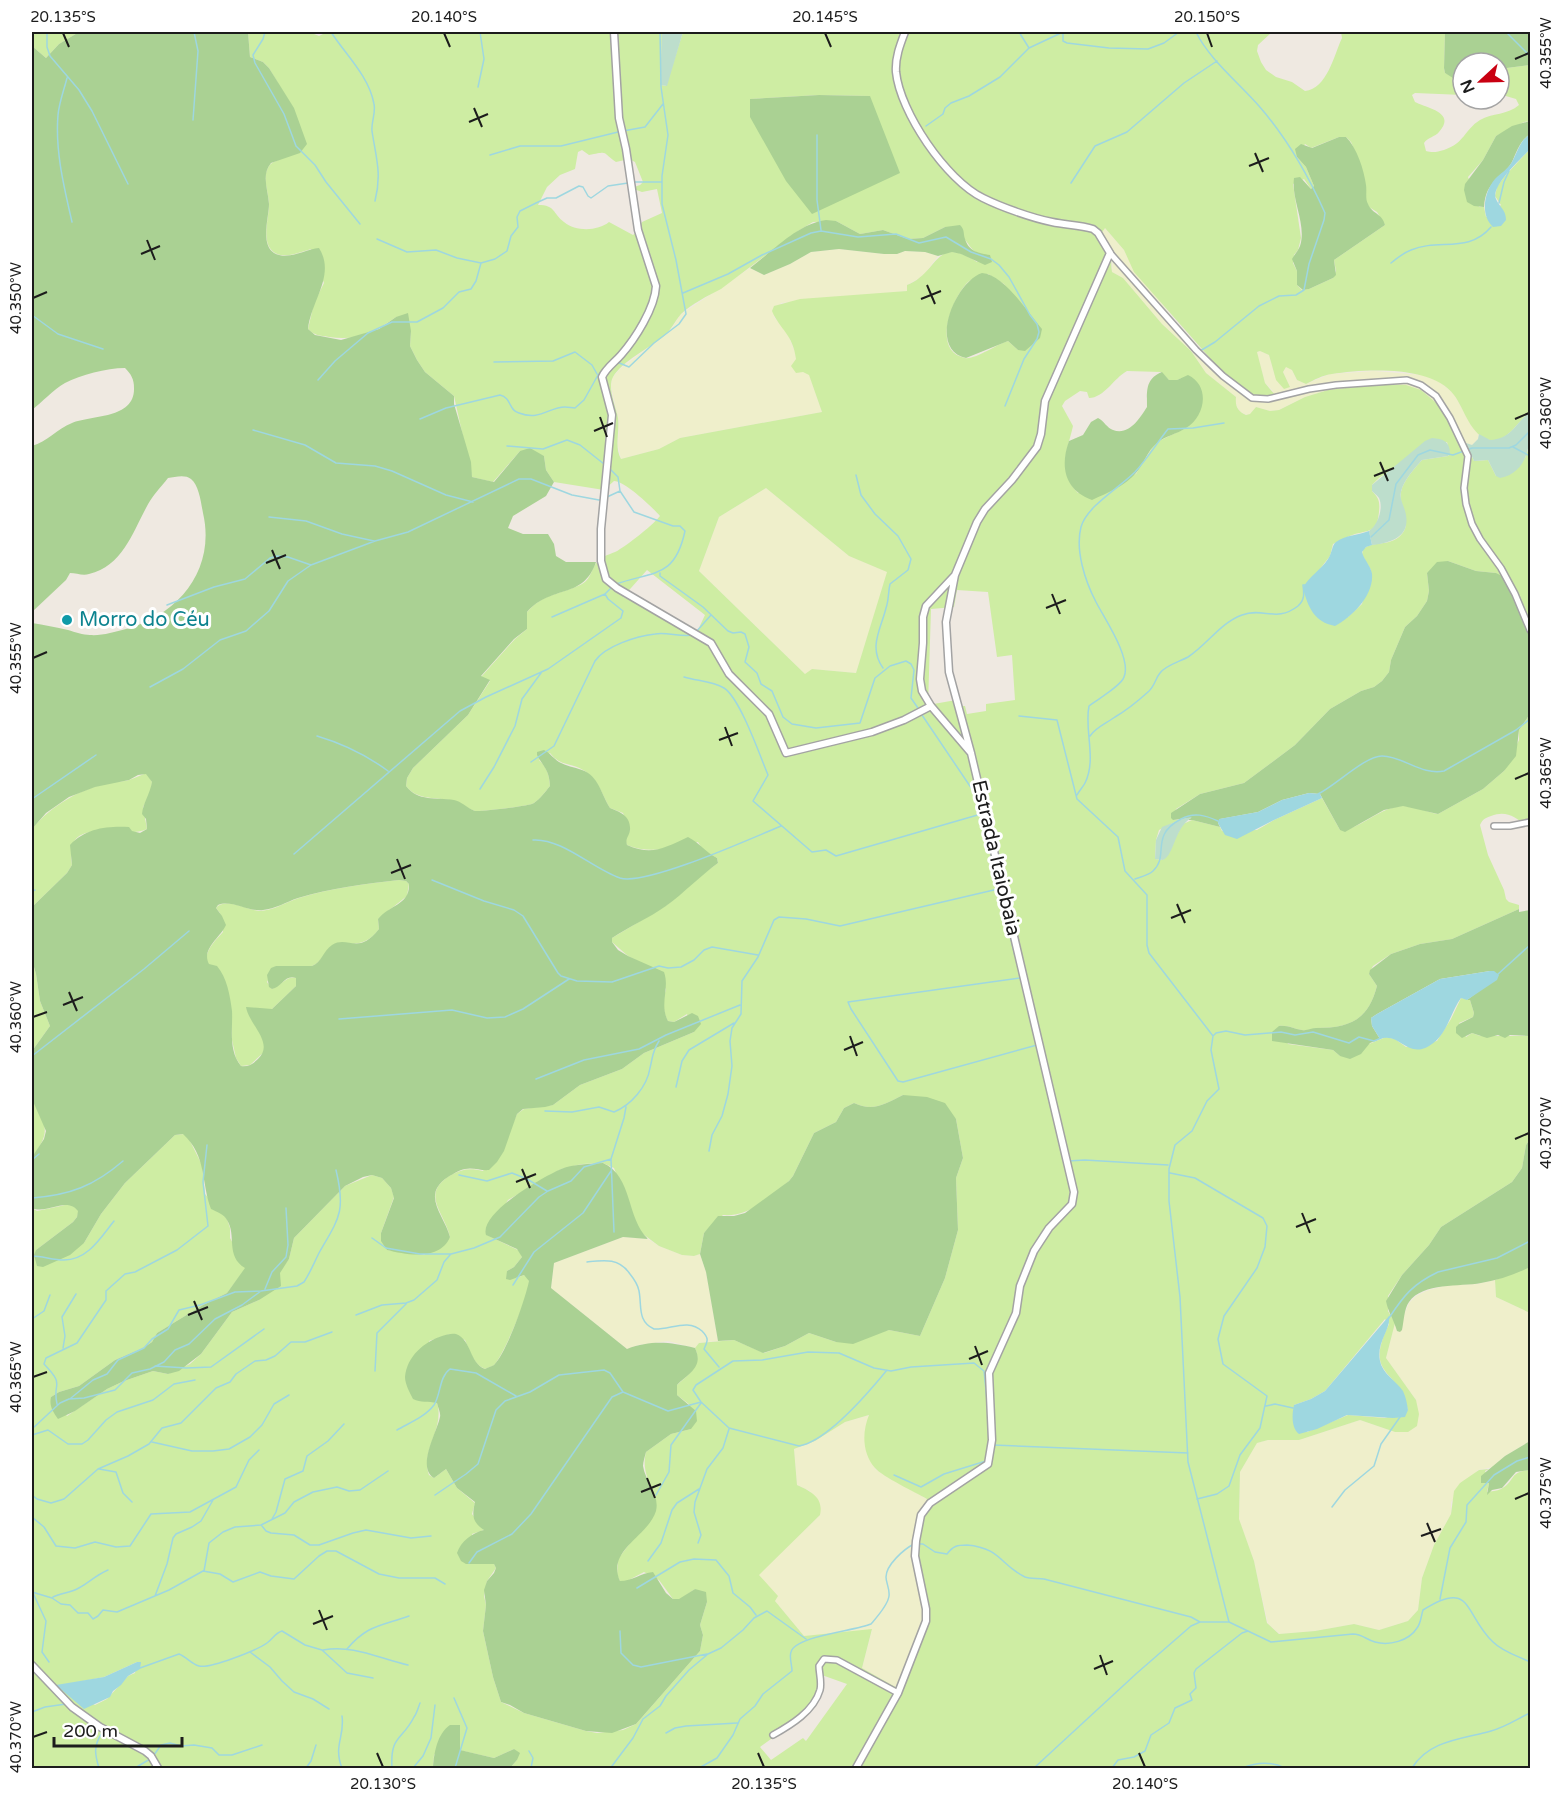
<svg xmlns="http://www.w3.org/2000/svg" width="1562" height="1800" font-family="'Varela Round',sans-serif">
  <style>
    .farmland { fill: #efefcb }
    .grass { fill: #ceeda3; fill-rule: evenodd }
    .forest { fill: #aad193; fill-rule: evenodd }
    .wetland { fill: #bddecc }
    .water { fill: #9ed7e0 }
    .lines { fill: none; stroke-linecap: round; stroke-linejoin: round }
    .stream { stroke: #9ed7e0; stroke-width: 1.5 }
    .minor-casing { stroke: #a3a3a3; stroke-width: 8 }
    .tertiary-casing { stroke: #a3a3a3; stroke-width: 9 }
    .minor { stroke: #fff; stroke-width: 5 }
    .tertiary { stroke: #fff; stroke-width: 6 }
    .ticks { fill: none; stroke: #1c1c1c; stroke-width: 2 }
    .culture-dot { fill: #0f9aa8; stroke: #fff; stroke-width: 2 }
    .labels { text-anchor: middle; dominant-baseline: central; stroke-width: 6; stroke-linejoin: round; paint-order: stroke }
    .culture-label { font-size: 20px; fill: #0d838f; stroke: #fff; text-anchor: start }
    .street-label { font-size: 20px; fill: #1c1c1c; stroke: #fff }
    .neatline { fill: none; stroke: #1c1c1c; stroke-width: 2 }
    .ticks-label { font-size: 15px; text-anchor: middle; fill: #1c1c1c }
  </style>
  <rect width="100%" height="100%" fill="#efe9e1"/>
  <path class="farmland" d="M 1104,227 L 1124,250 L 1128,258 L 1176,323 L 1224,374 L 1274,392 L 1265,383 L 1258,357 L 1257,352 L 1260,351 L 1269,355 L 1274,373 L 1290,387 L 1283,372 L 1286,367 L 1289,367 L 1292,370 L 1297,380 L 1306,384 L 1330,374 L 1374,371 L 1423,375 L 1440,382 L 1454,394 L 1471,425 L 1479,434 L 1478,439 L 1472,445 L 1466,443 L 1460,438 L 1440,406 L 1421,390 L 1349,387 L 1328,390 L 1305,397 L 1279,410 L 1270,411 L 1256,407 L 1251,414 L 1247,415 L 1240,412 L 1235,403 L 1236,397 L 1206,373 L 1191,351 L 1162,324 L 1123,278 L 1112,272 L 1113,258 L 1099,235 Z
    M 839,249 L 884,254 L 897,254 L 905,251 L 925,252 L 938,256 L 923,276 L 907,285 L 907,291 L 781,303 L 774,317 L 787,332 L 803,372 L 809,374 L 822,412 L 680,438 L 659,449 L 621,459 L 618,446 L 619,422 L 611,386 L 612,378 L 619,370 L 663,336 L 672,328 L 680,315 L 750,268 L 764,275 L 790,264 L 811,252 Z
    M 766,488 L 849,556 L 888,572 L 856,673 L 812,669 L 806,675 L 699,571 L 719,517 Z
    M 623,1237 L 648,1239 L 659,1246 L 682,1255 L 694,1256 L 700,1254 L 706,1272 L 718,1341 L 699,1343 L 695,1348 L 668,1341 L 638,1345 L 627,1349 L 551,1288 L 554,1263 Z
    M 1495,1280 L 1496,1297 L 1530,1313 L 1530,1441 L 1505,1456 L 1493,1467 L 1478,1470 L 1451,1502 L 1451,1514 L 1434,1545 L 1422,1578 L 1418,1610 L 1408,1621 L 1379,1630 L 1354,1624 L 1315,1631 L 1280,1634 L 1268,1624 L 1254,1561 L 1239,1520 L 1240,1472 L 1257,1443 L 1268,1440 L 1299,1440 L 1360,1420 L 1395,1432 L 1416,1400 L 1386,1358 L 1395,1323 L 1397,1331 L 1409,1303 L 1416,1296 L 1426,1291 L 1447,1285 L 1477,1284 Z
    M 870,1415 L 875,1469 L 927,1499 L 912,1551 L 927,1616 L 899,1689 L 862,1668 L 872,1630 L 804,1636 L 775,1601 L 758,1575 L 820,1515 L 810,1491 L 797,1485 L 794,1449 L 815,1441 L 845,1422 Z"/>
  <path class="grass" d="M 32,32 L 79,32 L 59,44 L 46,58 L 32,46 Z
    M 248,32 L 309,32 L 319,36 L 327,32 L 662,32 L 661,85 L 666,86 L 683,32 L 1272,32 L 1258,45 L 1257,51 L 1261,62 L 1266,70 L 1276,77 L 1292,82 L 1305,91 C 1327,89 1334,55 1342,38 L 1341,32 L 1445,32 L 1444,68 L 1445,73 L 1457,78 L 1463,76 L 1463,95 L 1415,93 L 1412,95 L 1415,102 C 1426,108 1457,112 1439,132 C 1435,137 1428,137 1424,143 L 1426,151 C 1433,153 1437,152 1444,150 C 1465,143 1464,130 1480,120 C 1492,113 1508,115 1519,105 L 1516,99 L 1499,94 L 1499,69 L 1530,65 L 1530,121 L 1524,122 L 1496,136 L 1483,160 L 1468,177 L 1479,207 L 1484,207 L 1486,217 L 1501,205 L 1495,196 L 1497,187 L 1504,177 L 1530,149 L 1530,412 C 1518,420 1508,443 1490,440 C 1471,437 1464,408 1454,395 C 1432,365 1365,369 1332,374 C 1323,375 1314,380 1306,384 L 1297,380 L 1292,370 L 1286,367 L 1283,372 L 1290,387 L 1284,389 L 1276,380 L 1269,355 L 1260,351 L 1257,352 L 1265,383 L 1275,395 L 1271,398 L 1254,398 L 1224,374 L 1134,272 L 1124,250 L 1105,228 L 1100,235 C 1118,249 1109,254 1112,272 L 1123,278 L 1162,324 L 1191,351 L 1206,373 L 1236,397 C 1235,407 1238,411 1246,415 L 1250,414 L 1256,407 L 1270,411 L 1279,410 L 1305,397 L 1328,390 L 1381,384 L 1406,385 L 1421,390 L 1440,406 L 1460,438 L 1466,443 L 1474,461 L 1488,460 L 1496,476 L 1525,458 L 1530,445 L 1530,627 L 1496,573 L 1476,571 L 1448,561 L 1427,573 L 1429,591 L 1427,601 L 1417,616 L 1405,627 L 1391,660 L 1389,672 L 1382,681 L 1374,687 L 1361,691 L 1330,709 L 1295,745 L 1244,783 L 1200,794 L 1176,809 L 1173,820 L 1179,820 L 1159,830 L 1156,840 L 1155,859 L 1163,860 L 1183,824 L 1192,820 L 1220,827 L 1222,831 L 1257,830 L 1274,820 L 1322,798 L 1340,830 C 1360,830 1376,809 1401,806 C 1414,805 1426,812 1438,814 L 1483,789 L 1504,771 L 1519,740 L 1519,730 L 1530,714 L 1530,828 C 1517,819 1508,809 1491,816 C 1485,818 1483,819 1480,825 L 1488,855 L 1504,890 L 1506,899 L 1509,902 L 1519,905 L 1519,909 L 1452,939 L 1420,944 L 1391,954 L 1373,966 L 1369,974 L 1377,986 C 1368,1020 1350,1028 1317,1028 C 1312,1029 1307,1031 1302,1030 C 1294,1029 1288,1025 1279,1026 L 1288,1044 L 1333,1050 L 1340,1056 L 1386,1037 L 1395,1039 L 1406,1047 L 1437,1041 L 1451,1019 L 1461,998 L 1470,1000 L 1474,1013 L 1473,1017 L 1459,1023 L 1466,1037 L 1472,1033 L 1480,1036 L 1530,1036 L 1530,1139 L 1526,1145 L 1522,1168 L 1512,1182 L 1441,1227 L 1429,1245 L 1402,1275 L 1388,1296 L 1388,1311 L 1395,1323 L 1386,1358 L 1416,1400 L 1419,1414 L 1417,1426 L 1408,1432 L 1395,1432 L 1360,1420 L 1299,1440 L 1268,1440 L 1257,1443 L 1240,1472 L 1239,1519 L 1254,1561 L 1267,1623 L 1279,1634 L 1315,1631 L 1354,1624 L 1379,1630 L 1408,1621 L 1418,1610 L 1422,1578 L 1434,1545 L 1451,1514 L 1454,1491 L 1460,1483 L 1479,1470 L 1489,1469 L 1485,1471 L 1489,1483 L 1487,1492 C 1491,1491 1497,1491 1501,1489 C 1516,1481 1508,1472 1530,1470 L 1530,1768 L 510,1768 L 517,1760 L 514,1749 L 494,1758 L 459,1750 L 460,1726 L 434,1755 L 433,1768 L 32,1768 L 32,1208 L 37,1211 L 70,1204 L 79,1210 L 77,1217 L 73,1222 L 36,1250 L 84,1243 L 101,1214 L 125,1183 L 175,1135 L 184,1134 L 189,1139 L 202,1165 L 205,1194 L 227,1219 L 230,1228 L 230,1238 L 246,1268 L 227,1293 L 203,1305 L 157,1333 L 152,1342 L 143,1348 L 115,1360 L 79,1386 L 59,1392 L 51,1397 L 67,1416 L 107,1389 L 124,1381 L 153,1371 L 168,1374 L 190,1364 L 201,1354 L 232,1312 L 259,1300 L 289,1259 L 294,1238 L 345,1186 L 372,1175 L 382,1178 L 391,1188 L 394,1197 L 381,1233 L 387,1250 L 424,1255 L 450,1237 C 445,1213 419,1194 451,1175 C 462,1169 470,1168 483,1171 L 511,1128 L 517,1114 L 524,1109 L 553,1105 L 580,1085 L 622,1069 L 644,1053 L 694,1032 L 687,1014 L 674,1022 L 668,1021 C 662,1011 663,1000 666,989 L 649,967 L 628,956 L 612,942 L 612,938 L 667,905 L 696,879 L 718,863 L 717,858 L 703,850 L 698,842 C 674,847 651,855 627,845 L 625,840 L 630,830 L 623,813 L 610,808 C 602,795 598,778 583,770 C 570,762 561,767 550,753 L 539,760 C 547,768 549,774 550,786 C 545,792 540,799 534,803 C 531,806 479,812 475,811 C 466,808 458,802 449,800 C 433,797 417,800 406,786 L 407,778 L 413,768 L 468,715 L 490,681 L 481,677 L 515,639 L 527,629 L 527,612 C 544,593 559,595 580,585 C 592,580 591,567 599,560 C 605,554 614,554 620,549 C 630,543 654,524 660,516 C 652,507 625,481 614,481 L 604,490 L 554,482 L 546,470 L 544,456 L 520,451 L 493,482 L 472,477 L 454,396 L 425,372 L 417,360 L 410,346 L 411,331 L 396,317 C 373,333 357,341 329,337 C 319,335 315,336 308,329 L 314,303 L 324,283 L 311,249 C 300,252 285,259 275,253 C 260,244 269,218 269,205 C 269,193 262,178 268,168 C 270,163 274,162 278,160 L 278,83 L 269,68 L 263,62 L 250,57 ZM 819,95 L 870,96 L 750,117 L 750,99 ZM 1339,137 L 1346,137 L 1351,142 L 1356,154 L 1364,177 L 1366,202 L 1369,207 L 1377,212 L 1385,225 L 1334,260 L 1336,271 L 1333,278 L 1309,289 L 1302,290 L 1297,285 L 1297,271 L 1293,263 L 1294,255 L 1298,250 L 1301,238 L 1293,184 L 1304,179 L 1311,189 L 1314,186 L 1306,167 L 1297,157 L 1305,144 L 1311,148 ZM 582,150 L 589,155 C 610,151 601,152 616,162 L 629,159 L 635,162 L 643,182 L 640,185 L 631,188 L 642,192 L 657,189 L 662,213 L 642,222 L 637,232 L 633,235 L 609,222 C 598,231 576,232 564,222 C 552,213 556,205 538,205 L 547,187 L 560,175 L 575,169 L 578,152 ZM 836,221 L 860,234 L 883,230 L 908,239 L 923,238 L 945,227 C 950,230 957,233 962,237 C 970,243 971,254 984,254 L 977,262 C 934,234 939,273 907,285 L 907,291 L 800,299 L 774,306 L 772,311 C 780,330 793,334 796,359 L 791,366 L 796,373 L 803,372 L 809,375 L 822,412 L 680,438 L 659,449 L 621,459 C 614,447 620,431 618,418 C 616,406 607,388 613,377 C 622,361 650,348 664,336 C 671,330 675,321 681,314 C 692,304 707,296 721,289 L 798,231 L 813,222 ZM 988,274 L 1004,284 L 1011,293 L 1018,350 L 1008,341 C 997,344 975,360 965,358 C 931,351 952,299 967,283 C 972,278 981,276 988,274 ZM 1127,371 L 1161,372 L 1169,380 L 1177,380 L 1182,378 L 1186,428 L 1155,443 L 1136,474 L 1078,493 C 1057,471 1067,452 1073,426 L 1062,406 L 1065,401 L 1080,391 L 1087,392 L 1089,398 C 1104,398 1114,378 1127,371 ZM 1447,442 L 1450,454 L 1448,456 L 1422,460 C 1414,469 1403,481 1401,492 C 1398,508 1415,523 1399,537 C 1388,546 1374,541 1363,549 L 1362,555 L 1371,570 L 1362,604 L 1348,617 L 1316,574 L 1330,556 L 1333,544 C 1340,541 1348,536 1355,534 C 1372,530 1377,531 1379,512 C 1380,502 1379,498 1372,491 L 1372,485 L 1380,477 ZM 766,488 L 849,556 L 887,572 L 856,673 L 812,669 L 805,674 L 699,571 L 719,517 ZM 647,570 L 705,615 L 697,632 L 623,597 ZM 957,590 L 988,592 L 997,657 L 1012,655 L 1015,700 L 986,704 L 986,711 L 967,714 L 965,706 L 958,706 L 956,700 L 928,705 L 931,609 L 954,607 ZM 903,1095 L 956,1119 L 963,1158 L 956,1178 L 958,1230 L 945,1278 L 920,1336 L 889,1330 L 836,1342 L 809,1333 L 785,1346 L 764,1353 L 734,1340 L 699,1343 L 695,1348 C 703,1365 688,1375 677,1385 L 677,1395 L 690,1405 L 691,1429 L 671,1434 L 646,1452 C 640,1477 656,1485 656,1509 L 618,1559 L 617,1575 L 620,1581 L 627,1581 L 644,1572 L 659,1580 L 673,1599 L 679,1600 L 695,1589 L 707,1602 L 700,1625 L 703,1635 L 700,1651 L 636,1724 L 623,1730 L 597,1733 L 586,1731 L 524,1713 L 501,1702 L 493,1677 L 483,1631 L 486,1605 L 484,1596 L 487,1581 L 496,1568 L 494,1564 L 475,1563 L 472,1534 L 484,1530 L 472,1514 L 475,1503 L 457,1488 L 446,1469 L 434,1478 L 429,1475 C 420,1450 445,1429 437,1403 L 431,1401 L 429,1341 L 450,1334 L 465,1340 C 470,1351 473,1364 485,1369 C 487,1368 493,1366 494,1365 C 503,1356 529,1296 529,1282 C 529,1277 528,1278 524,1275 L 517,1278 L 507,1271 L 514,1267 L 522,1257 L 520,1251 L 487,1235 L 508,1200 L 561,1169 L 582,1164 L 603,1163 L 614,1168 L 639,1231 L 659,1246 L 682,1255 L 694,1256 L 700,1254 L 704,1233 L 723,1215 C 749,1217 770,1197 789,1181 L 793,1176 L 814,1133 L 836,1122 L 844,1108 L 854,1103 C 873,1112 885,1104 903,1095 ZM 1385,1319 L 1389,1324 C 1363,1378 1398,1366 1408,1410 L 1385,1418 L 1348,1415 L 1307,1432 L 1294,1405 L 1311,1399 L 1325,1391 ZM 869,1415 C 862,1432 862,1453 875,1468 C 883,1477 915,1492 927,1499 L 912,1551 L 927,1616 L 899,1689 L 862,1668 L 872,1629 L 804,1636 L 775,1601 L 778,1596 L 759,1575 L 820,1515 C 824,1497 810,1491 797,1485 L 794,1449 L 815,1441 L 845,1422 ZM 137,1662 L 135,1673 L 128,1676 L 107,1699 L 95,1705 L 57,1686 L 104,1677 ZM 819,1674 L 847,1684 L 806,1741 L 803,1738 L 771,1760 L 760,1747 L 810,1711 L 820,1691 Z
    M 147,773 L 152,782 L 151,792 L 143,807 L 147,829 C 123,841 63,811 72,865 L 67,873 L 32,907 L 32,829 C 52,805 80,789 111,782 C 117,781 124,782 129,780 C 136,778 140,775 147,773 Z
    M 399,880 L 406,881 L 409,884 L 407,896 L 378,919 L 379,929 C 370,941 362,944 346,944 C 343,943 339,943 336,944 C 325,948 323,962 312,966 L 276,966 L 267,982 L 272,989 C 281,985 288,975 296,978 L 296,986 L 272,1009 L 267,1010 L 263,1039 L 265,1045 L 264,1052 L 250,1065 L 241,1066 L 236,1058 L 232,1040 L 232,1012 L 206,959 C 208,947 215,941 223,932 L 220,913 L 216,908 C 225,897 247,910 259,911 C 273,911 286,902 299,898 C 331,888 366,884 399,880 Z
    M 32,960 L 36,974 L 40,1001 L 50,1026 L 32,1051 Z
    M 32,1099 C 47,1126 51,1132 32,1157 Z
    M 1530,1267 L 1530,1313 L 1496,1297 L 1495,1280 Z"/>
  <path class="forest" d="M 79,32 L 248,32 L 250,57 L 263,62 L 269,68 L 294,108 L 307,144 L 300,153 L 271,163 C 261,175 268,189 269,204 C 269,217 260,244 274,253 C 287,261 306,249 319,248 C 336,275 311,301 308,329 L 315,335 L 341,340 L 379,329 L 396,317 L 408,313 L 411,331 L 410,346 L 417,360 L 425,372 L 454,396 L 454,404 L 471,462 L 472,477 L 494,482 L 520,451 L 530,448 L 544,456 L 546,470 L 554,482 L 546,496 L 513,516 L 508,528 L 523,534 L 548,534 L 554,544 L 556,556 L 566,562 L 596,562 C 583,600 552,584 527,612 L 527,629 L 514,639 L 481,676 L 490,680 L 468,715 L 413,768 L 407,778 L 406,786 C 418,802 436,797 454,800 C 461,801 467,808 475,811 C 479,812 531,806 534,803 C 540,799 545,792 550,786 C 549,769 544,768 537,755 L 537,752 L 544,750 C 550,753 553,758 559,762 C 566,766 574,767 582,770 C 599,776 601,794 610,808 C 620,812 631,816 630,830 C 629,837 625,838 627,845 C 652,856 664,848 688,837 C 700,843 705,852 717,858 L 718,863 C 700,876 684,893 666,906 C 649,918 630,926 612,938 L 612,942 L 618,950 L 628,956 L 664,972 C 670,989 659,1004 668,1021 L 674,1022 L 692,1013 L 698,1016 L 701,1024 L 694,1032 L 644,1053 L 622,1069 L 580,1085 L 553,1105 L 545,1107 L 523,1109 L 517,1114 L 504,1151 L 497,1162 L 489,1170 C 481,1171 473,1167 465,1169 C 459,1170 453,1174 448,1177 C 420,1195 445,1216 450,1237 C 440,1261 407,1255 387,1250 L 381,1241 L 381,1233 L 394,1198 L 391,1188 L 382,1178 L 372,1175 L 363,1177 L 345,1186 L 294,1238 L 289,1259 L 280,1273 L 281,1286 L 259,1300 L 232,1312 L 201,1354 L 179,1371 L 168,1374 L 153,1371 L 124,1381 L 107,1389 L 75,1411 L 58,1419 C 53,1412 49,1406 51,1397 L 59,1392 L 79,1386 L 115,1360 L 143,1348 L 152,1342 L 157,1333 L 203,1305 L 227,1293 L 245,1268 C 225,1256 237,1235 227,1220 C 224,1214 217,1212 211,1209 C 201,1182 207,1156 183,1134 L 175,1135 L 125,1183 L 101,1214 L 84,1243 L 70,1255 L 43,1267 L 37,1266 L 34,1255 L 36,1250 L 73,1222 L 77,1217 L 78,1211 C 66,1196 47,1215 32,1208 L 32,1157 L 44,1139 L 46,1131 L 32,1099 L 32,1051 L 50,1026 L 40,1001 L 36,974 L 32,960 L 32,907 L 67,873 L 72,865 L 70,845 C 86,828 107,826 129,827 L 132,831 L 140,833 L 147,829 L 146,819 L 142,814 C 143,803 150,794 152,782 L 146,774 L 138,775 L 129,780 L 95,787 L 69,797 L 46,813 L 32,829 L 32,623 C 44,625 56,627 68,630 C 75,632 83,635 90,635 C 101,636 115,632 126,629 C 179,615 216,569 203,513 C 201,503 199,485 191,479 C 185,474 175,477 168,478 C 161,487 151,497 146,508 C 132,534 122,566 89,574 C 83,576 76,573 70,573 L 66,580 L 32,612 L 32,446 C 47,442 57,429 72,423 C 92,415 135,419 134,388 C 134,379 131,374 125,368 C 106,368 81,375 65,383 C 53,390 42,402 32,410 L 32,46 L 46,58 L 59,44 ZM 399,880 L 406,881 L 409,884 C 410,905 389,905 378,919 L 379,929 C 358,956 348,935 332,945 C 323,951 322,962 312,966 L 276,966 L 271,968 L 267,975 L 269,987 L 272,989 C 282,987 285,974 296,978 L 296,986 L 272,1009 L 246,1007 C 249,1025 275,1043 258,1059 C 253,1064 248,1067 241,1066 C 228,1050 233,1029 232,1011 C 230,995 227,978 217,966 L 209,964 C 201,949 220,938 226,925 L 222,916 L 216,908 L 218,905 C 231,899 248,912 263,910 C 275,909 286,902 298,898 C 331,888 365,884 399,880 Z
    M 1445,32 L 1530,32 L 1530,65 L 1499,69 L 1499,63 L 1463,63 L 1463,76 L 1453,78 L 1445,73 L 1444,68 Z
    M 819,95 L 870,96 L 900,173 L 812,214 L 786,181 L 750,117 L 750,99 Z
    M 1530,121 L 1530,134 C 1520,141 1517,151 1512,162 C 1501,180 1486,180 1484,207 L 1474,206 L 1467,202 L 1464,190 L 1465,184 L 1483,160 L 1496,136 L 1512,126 Z
    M 1339,137 L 1346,137 C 1357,148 1364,170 1366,185 C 1367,192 1365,199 1368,204 C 1372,214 1382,213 1385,225 L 1334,260 L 1336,275 L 1333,278 L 1309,289 L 1303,290 L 1297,285 L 1297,271 L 1292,259 C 1295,254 1298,251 1300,246 C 1307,225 1291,200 1294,178 L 1300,177 L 1311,189 L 1314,186 L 1306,167 L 1297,157 L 1295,149 L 1301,144 L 1312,148 Z
    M 826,220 L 836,221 L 860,234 L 883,230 L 908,239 L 923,238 L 945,227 L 960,225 C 965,230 963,233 965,239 C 969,252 979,253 990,255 L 992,262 L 985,265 L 961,254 L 952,252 L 938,256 L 925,252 L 905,251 L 897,254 L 884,254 L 839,249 L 811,252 L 790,264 L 764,275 L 750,268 C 773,251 797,224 826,220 Z
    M 982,273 C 1004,274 1028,313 1042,329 L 1040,338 L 1025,351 L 1018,350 L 1008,341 L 966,358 C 927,349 955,282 982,273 Z
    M 1162,372 L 1169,380 L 1177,380 L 1188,375 C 1211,386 1205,417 1186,428 C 1177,434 1165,436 1157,443 C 1147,451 1144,464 1136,473 C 1125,486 1107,493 1092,500 C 1064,490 1060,466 1069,441 L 1083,435 L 1091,422 L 1098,418 C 1104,421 1107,428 1113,430 C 1129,436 1140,418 1147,407 C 1147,391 1145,379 1162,372 Z
    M 1448,561 L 1476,571 L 1496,573 L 1508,579 L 1530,627 L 1530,714 L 1519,730 L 1516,756 L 1504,771 L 1483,789 L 1438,814 L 1403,806 L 1384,810 L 1345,832 L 1340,830 L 1320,794 L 1309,793 L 1282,800 L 1258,812 L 1220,819 L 1218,823 L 1220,827 L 1192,820 L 1188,820 L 1191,818 L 1173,820 L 1171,818 L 1171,813 L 1200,794 L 1244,783 L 1295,745 L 1330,709 L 1361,691 L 1374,687 L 1382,681 L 1389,672 L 1391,660 L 1405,627 L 1417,616 L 1427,601 L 1429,591 L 1427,573 L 1437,562 Z
    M 1519,909 L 1519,912 L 1530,910 L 1530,1036 L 1510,1035 L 1505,1038 L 1498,1035 L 1487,1038 L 1472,1033 L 1462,1038 L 1456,1033 L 1456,1027 L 1459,1024 L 1473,1017 L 1474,1013 L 1470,1000 L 1467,1000 L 1479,991 L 1490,971 L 1440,979 L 1377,1014 L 1371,1018 L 1372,1026 L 1380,1039 L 1370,1043 L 1361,1054 L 1350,1059 L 1340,1056 L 1333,1050 L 1272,1041 L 1272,1032 L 1279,1026 C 1288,1025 1294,1029 1302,1030 C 1307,1031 1312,1028 1316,1028 C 1350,1028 1368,1020 1377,986 L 1369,974 L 1370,970 L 1391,954 L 1420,944 L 1452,939 Z
    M 903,1095 L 927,1097 L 945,1103 L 956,1119 L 963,1158 L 956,1178 L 958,1230 L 945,1278 L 920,1336 L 889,1330 L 853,1344 L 836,1342 L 809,1333 L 785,1346 L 763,1353 L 734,1340 L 718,1341 L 706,1272 L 700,1254 L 704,1233 L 718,1216 L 734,1216 L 745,1213 L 789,1181 L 793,1176 L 814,1133 L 836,1122 L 844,1108 L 854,1103 C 873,1112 885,1104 903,1095 Z
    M 1530,1139 L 1530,1267 C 1514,1275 1498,1280 1481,1283 C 1460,1287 1423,1282 1409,1302 C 1404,1309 1404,1321 1402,1330 L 1400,1332 L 1397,1331 C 1394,1320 1388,1312 1386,1301 L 1402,1275 L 1429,1245 L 1441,1227 L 1512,1182 L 1522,1168 L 1526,1145 Z
    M 603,1163 C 633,1176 626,1218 648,1239 L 623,1237 L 554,1263 L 551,1288 L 627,1349 C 652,1340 669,1342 695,1348 C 704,1367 689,1373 677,1385 L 677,1395 L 696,1411 L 697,1421 L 691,1429 L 671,1434 L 646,1452 C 645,1456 643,1462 643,1466 C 645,1481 660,1494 656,1511 C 648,1537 606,1550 620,1581 C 632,1581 641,1573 653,1572 L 666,1593 L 673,1599 L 679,1599 L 695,1589 L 706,1592 L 707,1602 L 700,1625 L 703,1635 L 700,1651 L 636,1724 L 612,1733 L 586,1731 L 524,1713 L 510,1705 L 501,1702 L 493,1677 L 483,1631 L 486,1605 L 484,1590 L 487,1581 L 494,1573 L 496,1568 L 494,1564 L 466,1564 L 461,1561 L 457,1553 C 461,1541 472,1533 484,1530 C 472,1522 472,1515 475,1502 L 457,1488 L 446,1469 L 434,1478 C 416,1467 437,1432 440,1417 C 441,1413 438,1408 437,1403 C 428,1401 421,1403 413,1399 C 410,1393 405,1384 405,1377 C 407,1356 424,1342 442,1336 C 446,1335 451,1333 456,1334 C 472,1340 469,1363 485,1369 C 487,1368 492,1366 494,1365 C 507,1352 525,1300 529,1281 L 524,1275 L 510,1280 L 506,1279 L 507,1271 L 514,1267 L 522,1257 L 517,1249 L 486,1235 C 479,1213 543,1177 561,1169 C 574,1164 589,1164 603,1163 Z
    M 1530,1441 L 1530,1470 L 1516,1472 L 1502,1488 L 1492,1490 L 1487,1495 L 1489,1483 L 1481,1483 L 1481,1476 L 1505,1456 Z
    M 450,1725 L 460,1725 L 460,1750 L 494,1758 L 514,1749 L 520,1753 L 517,1760 L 510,1768 L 433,1768 C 434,1753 437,1734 450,1725 Z"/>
  <path class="wetland" d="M 662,32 L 683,32 L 667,86 L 660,85 Z
    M 1530,412 C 1531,438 1531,472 1500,478 L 1496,476 L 1488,460 L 1474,461 L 1466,443 L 1472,445 L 1478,439 L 1479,434 L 1490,440 C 1512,439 1515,423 1530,412 Z
    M 1432,438 C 1443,439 1450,441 1450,454 L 1448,456 L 1422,460 C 1414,469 1403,481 1401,492 C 1399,500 1405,507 1406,515 C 1410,538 1389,543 1372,545 L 1369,531 C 1377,526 1384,509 1379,498 C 1377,495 1374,493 1372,491 L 1372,485 L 1425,441 Z
    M 1192,817 C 1173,830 1175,854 1163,860 L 1155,859 L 1156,840 L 1162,827 L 1185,818 Z"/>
  <path class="water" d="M 1530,134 L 1530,149 C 1522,158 1490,186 1496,199 C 1499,207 1506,209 1506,220 L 1501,226 L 1493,227 C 1480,215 1484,192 1495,179 C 1501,173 1508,169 1512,162 C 1518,151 1520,141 1530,134 Z
    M 1369,531 L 1372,545 L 1366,547 L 1362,552 C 1364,560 1371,566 1372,574 C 1374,595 1352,617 1335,626 C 1314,622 1308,607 1303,588 C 1309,576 1321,570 1328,559 C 1332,553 1332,545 1336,542 C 1345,535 1359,535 1369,531 Z
    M 1309,793 L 1320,794 L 1322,798 L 1274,820 L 1237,839 L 1225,835 L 1218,823 L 1219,819 L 1258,812 L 1282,800 Z
    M 1490,971 L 1494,971 L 1499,975 L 1497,980 L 1467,1000 L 1461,998 C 1450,1013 1447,1036 1429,1046 C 1407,1059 1400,1032 1380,1039 L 1372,1026 L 1371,1018 L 1377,1014 L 1440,979 Z
    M 1389,1316 C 1391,1330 1376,1342 1380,1361 C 1382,1373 1396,1381 1403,1391 C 1406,1397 1407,1404 1408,1410 L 1405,1417 L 1393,1418 L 1347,1415 L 1317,1429 L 1299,1434 C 1291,1428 1292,1414 1294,1405 L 1311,1399 L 1325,1391 Z
    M 137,1662 L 141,1662 L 140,1669 L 128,1676 L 121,1685 L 113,1691 L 110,1697 L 84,1709 L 56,1685 L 104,1677 Z"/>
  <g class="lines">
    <path class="stream" d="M 47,32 L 47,47 L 50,56 L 79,90 L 92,111 L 128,184
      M 265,32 L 263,39 L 253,55 L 255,63 L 284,114 L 296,146 L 315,165 L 326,182 L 360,224
      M 331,32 C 345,54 369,76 374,104 C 376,113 371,122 372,131 C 376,158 382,173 375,201
      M 1019,32 L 1029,48
      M 1196,32 C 1209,59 1239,83 1259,106 C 1286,137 1308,175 1325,213 L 1324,220 L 1309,264 L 1304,290 L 1296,295 L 1279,296 L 1259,306 L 1215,342 L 1200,351
      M 1506,32 L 1530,56
      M 67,78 C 64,90 59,103 58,115 C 55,151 64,187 72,222
      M 478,87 L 484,59 L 480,32
      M 193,120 L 198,51 L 194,32
      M 926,126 L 943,114 L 945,108 L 951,103 L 969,96 L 1000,77 L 1029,48 L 1061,33 L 1063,34 L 1063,41 L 1067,43 L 1109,48 L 1148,49 L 1164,43 L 1179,32
      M 623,131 L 645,127 L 663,104
      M 817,135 L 817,200 L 821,230
      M 490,155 L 520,146 L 561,146 L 618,132
      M 632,182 L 661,182
      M 1071,183 L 1095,146 L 1127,132 L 1184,83 L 1217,61
      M 1499,203 L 1504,182 L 1509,171
      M 377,239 L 407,252 L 436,250 L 457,258 L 481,263 L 495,259 L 507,251 L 511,236 L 518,227 L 517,217 L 520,211 L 536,203 L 547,198 L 556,198 L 579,186 L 583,187 L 588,196 L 591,198 L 608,186 L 628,183
      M 1391,263 C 1397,258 1403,253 1411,250 C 1439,238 1468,254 1491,227
      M 683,293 L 728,274 L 762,255 L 811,233 L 821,231 L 858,237 L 896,234 L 919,243 L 946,237 L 971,252 L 991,259 L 999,265 L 1009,277 L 1030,315 L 1037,324 L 1039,332 L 1037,339 L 1024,359 L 1005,406
      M 32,315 L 58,334 L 103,349
      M 494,362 L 553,361 L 575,352 L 592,365 L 597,374
      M 617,362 L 629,367 L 654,343 L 679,324 L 686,314 L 676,260 L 662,204 L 662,176 L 668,135 L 661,87 L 660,32
      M 318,380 L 335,361 L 368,333 L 392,322 L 417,322 L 443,308 L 459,292 L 471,289 L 476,281 L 481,263
      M 420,419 L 446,408 L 500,395 C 512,398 508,410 519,413 C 540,421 549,407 565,407 C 569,407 572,408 575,408 L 584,400 L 598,375 L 601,372
      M 253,430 L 305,445 L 336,463 L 375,466 L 392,471 L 446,495 L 473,502
      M 507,446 L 543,449 L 567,440 L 580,445 L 604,464
      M 1513,447 L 1530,456
      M 610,469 L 618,477 L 620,491 L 634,512 L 673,526 L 680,526 L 685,531 C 675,578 654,571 616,584
      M 856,475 L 861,495 L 875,514 L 898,536 L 911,559 L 908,570 L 890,584 C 888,592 889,600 886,608 C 881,629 868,647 883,668
      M 607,497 L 620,491
      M 269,517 L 306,521 L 342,534 L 374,541
      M 1371,537 L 1389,520 L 1396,484 L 1418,455 L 1430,450 L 1453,455 L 1472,448 L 1509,448 L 1516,445 L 1530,431
      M 660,573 L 660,576 L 703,607 L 728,631 L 733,633 L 741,632 L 745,634 L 749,647 L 745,662 L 757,673 L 761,684 L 772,691 L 783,717 L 792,724 L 816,728 L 860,723 L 875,678 L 890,666 L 906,661 L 911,664 L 914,670 L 911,698 L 920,711
      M 167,605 L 214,587 L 245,579 L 270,558 L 277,556 L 288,557 L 311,565
      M 32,610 L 32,611
      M 552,617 L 605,594 L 612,587
      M 696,632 L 711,615
      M 684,677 C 697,681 712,681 724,688 C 740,698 760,756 768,775 L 753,801 L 812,852 L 826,850 L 836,856 L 981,814
      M 150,687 L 183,669 L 220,640 L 246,631 L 269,611 L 288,581 L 311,565 L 375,541 L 408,532 L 519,479 L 531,479 L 572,495 L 599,500 L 603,499
      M 922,715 L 978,798 L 1015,956
      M 1019,716 L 1057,720 L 1077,799 L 1118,837 L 1125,871 L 1147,895 L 1147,945 L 1149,953 L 1213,1036 L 1211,1050 L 1219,1089 L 1207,1101 L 1192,1131 L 1175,1145 L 1169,1169 L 1169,1201 L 1180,1297 L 1188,1462 L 1229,1622
      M 317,736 C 344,744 365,754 388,771
      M 1090,736 C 1096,727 1107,723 1115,717 C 1127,710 1138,701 1148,692 C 1155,686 1155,679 1160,673 C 1166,665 1179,662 1188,657 C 1207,645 1220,623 1242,615 C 1264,607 1276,623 1298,606 C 1305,600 1304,593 1303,585 L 1306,585
      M 531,762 L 554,746 L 595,661 C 605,646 637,636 655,634 C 667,632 680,637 693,635
      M 480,789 L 494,767 L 515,726 L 522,699 L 541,673
      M 1318,794 C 1335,786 1365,756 1382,756 C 1403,756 1422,776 1444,771 L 1516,730 L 1530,719
      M 1077,795 C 1079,791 1083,787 1085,783 C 1097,759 1084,730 1089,706 C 1098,699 1121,686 1124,677 C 1132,658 1104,618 1096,602 C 1085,581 1075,550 1081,527 C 1087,506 1119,488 1135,472 C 1147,459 1157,443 1168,429 L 1193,428 L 1224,423
      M 32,799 L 96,755
      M 533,840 C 562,838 593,869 620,878 C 646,886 752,838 781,826
      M 294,854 L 460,711 L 486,697 L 548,669 L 621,618 L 623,611 L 608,599 L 605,594
      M 1135,879 C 1141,877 1149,875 1153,871 C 1170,855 1149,836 1181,819 C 1194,812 1205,815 1218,821
      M 432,880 L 484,901 L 514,910 L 523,916 L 558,973 L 561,976 L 577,981 L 612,982 L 659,966 L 668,968 L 681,967 L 694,960 L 704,950 L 712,947 L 758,955
      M 32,891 L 35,890
      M 1497,975 L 1530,945
      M 1020,978 L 848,1002 L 851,1009 L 898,1081 L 903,1082 L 1037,1045
      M 339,1019 L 452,1010 L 487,1018 L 505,1017 L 523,1009 L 569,979
      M 1214,1035 L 1216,1033 L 1226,1031 L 1245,1035 L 1281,1032 L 1295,1035 L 1313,1032 L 1349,1043 L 1359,1037 L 1374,1041 L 1381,1038
      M 32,1056 L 144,969 L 189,931
      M 536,1079 L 584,1060 L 639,1049 L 666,1035 L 740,1005
      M 676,1087 L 682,1061 L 689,1050 L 734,1023
      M 545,1111 L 572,1112 L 599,1107 L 614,1112 C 631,1105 647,1087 650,1068 C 653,1056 652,1052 659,1041
      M 709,1151 L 712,1135 L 722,1116 L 728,1094 L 732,1066 L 730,1041 L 732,1028 L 741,1014 L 742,981 L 758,957 L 774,920 L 779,917 L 806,919 L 840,926 L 998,889
      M 32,1160 L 39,1154
      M 1068,1161 L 1085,1160 L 1168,1165
      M 1170,1173 L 1195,1178 L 1263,1218 L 1267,1226 L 1265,1247 L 1257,1268 L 1224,1316 L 1218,1339 L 1223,1364 L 1267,1396 L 1260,1428 L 1240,1455 L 1229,1486 L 1217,1494 L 1197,1499
      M 459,1175 L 487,1181 L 512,1173 L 527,1179 L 547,1191
      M 32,1198 C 70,1195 94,1186 123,1161
      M 614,1232 L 611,1159 L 624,1118 L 626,1107
      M 372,1238 L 386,1248 L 420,1254 L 451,1254 L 474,1248 L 500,1237 L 539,1197 L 548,1191 L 571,1181 L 584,1167 L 611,1159
      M 32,1256 C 42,1256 53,1260 64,1260 C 88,1260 101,1237 114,1221
      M 587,1262 C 605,1260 619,1258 630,1274 C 634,1279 638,1285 639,1291 C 642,1306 637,1321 654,1329 C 670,1330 688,1318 702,1331 C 709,1338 708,1341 704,1349 L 719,1367
      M 513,1285 L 534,1252 L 583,1213 L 611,1171
      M 265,1289 L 272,1272 L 286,1257 L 288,1245 L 286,1208
      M 356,1315 L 382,1305 L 406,1303 L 414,1300 L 437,1280 L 444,1262 L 450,1255
      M 1389,1318 C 1404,1295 1413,1284 1438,1272 L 1497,1258 L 1530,1241
      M 32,1319 L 44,1311 L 50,1295
      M 63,1348 L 65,1336 L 62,1317 L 76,1294
      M 155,1366 L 186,1368 L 211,1367 L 264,1329
      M 887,1370 C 869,1392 827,1441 799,1446 L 729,1428 L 701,1402 L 693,1390 L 696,1385 L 733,1361 L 762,1360 L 808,1352 L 839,1353 L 874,1368 L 891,1371 L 911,1367 L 974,1363 L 984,1371 L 987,1400
      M 375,1371 L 377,1333 L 406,1304
      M 71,1398 L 93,1380 L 107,1374 L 118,1360 L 144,1348 L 152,1339 L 168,1329 L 179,1310 L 200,1305 L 235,1292 L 262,1291
      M 57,1404 C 52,1381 66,1387 44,1364 L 46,1358 L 77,1343 L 106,1300 L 106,1291 L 125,1274 L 135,1272 L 177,1250 L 208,1226 L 203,1182 L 207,1145
      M 1266,1406 L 1275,1404 L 1293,1408
      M 32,1429 L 60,1403 L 69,1399 L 84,1398 L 115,1390 L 132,1373 L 150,1369 L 164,1362 L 175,1350 L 189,1344 L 215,1319 L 242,1305 L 261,1291 L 297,1286 L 304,1282 C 310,1273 314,1263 319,1253 C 339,1218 346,1212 336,1170
      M 397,1430 C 409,1423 425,1417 434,1405 C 441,1394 439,1377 450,1369 L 476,1373 L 516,1396
      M 32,1435 L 48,1430 L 68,1444 L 82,1444 L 88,1440 L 106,1420 L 117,1412 L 153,1400 L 174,1384 L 195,1380
      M 152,1442 L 192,1451 L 213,1451 L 229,1449 L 250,1437 L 262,1425 L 274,1404 L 289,1395
      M 993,1445 L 1188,1453
      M 99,1469 L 116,1472 L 123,1493 L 132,1502
      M 894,1475 L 921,1487 L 944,1474 L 986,1461
      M 32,1495 L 37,1499 L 51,1503 L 64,1499 L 98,1469 L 128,1456 L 149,1444 L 162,1428 L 181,1423 L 216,1388 L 230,1382 L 236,1374 L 255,1361 L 266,1360 L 275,1356 L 291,1342 L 305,1342 L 332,1332
      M 435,1495 L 466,1474 L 478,1464 L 496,1410 L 505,1401 L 530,1392 L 559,1375 L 604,1370 L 610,1373 L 623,1392
      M 656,1495 L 669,1472 L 671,1445 L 701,1403
      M 1332,1507 L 1345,1490 L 1374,1466 L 1381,1444 L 1400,1417
      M 32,1517 L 44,1527 L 56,1546 L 75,1548 L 95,1542 L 116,1547 L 130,1546 L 151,1514 L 190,1512 L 236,1487 L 249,1460 L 259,1450
      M 272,1519 L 276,1512 L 285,1479 L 303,1471 L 307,1456 L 328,1441 L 344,1424
      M 262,1526 L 266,1531 L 271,1533 L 294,1535 L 310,1545 L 319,1545 L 353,1533 L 366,1530 L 411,1538 L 431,1536
      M 698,1543 L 701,1535 L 694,1512 L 695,1502 L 707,1469 L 723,1448 L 729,1429
      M 918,1544 L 923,1544 L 935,1552 L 947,1554 C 953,1546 957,1545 967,1545 C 1001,1548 1000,1565 1025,1577 C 1030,1579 1038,1578 1044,1579 L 1191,1617 L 1200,1622
      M 648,1561 L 661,1543 L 672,1510 L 677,1503 L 699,1489
      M 469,1563 L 477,1552 L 512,1534 L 531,1514 L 612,1397 L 623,1392 L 668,1411 L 701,1402
      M 204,1571 L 209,1543 L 223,1532 L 235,1527 L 261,1525 L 285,1513 L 294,1502 L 313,1492 L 337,1487 L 349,1491 L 360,1490 L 388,1471
      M 32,1587 L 32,1595
      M 637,1588 L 680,1562 L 694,1559 L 716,1560 L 729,1576 L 733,1593 L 750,1607 L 756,1615
      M 32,1592 L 52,1598 L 61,1604 L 70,1605 L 78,1613 L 88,1613 L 93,1619 L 98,1616 L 103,1610 L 117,1612 L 169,1590 L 203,1571 L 220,1574 L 233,1582 L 260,1572 L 271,1576 L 294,1579 L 319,1556 L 327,1551 L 336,1551 L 379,1574 L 399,1578 L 435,1578 L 445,1584
      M 33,1593 L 46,1621 L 42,1652 L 49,1662
      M 155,1596 L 167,1564 L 173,1538 L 176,1534 L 192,1527 L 201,1521 L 213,1500
      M 53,1597 C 61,1593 69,1593 77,1589 C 88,1584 94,1576 108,1570
      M 1440,1599 L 1450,1548 L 1466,1522 L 1467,1505 L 1494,1475 L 1517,1461 L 1530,1457
      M 620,1631 L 621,1653 L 633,1665 L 641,1667 L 707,1654
      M 347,1649 C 367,1625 381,1626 409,1616
      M 323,1650 C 353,1644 380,1659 408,1665
      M 250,1652 L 270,1667 L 282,1681 L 294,1692 L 313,1699 L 329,1709
      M 140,1668 L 179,1654 C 187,1657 191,1664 199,1666 C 210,1669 257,1650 267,1643 C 273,1639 275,1633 282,1631 L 305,1645 L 322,1650 L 347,1673 L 373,1678
      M 454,1698 L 467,1728 L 455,1768
      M 32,1712 L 45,1707 L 66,1704
      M 666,1733 L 675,1728 L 686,1726 L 737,1723
      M 529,1751 L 533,1758 L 531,1768
      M 154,1755 L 161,1745 L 170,1743 L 181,1746 L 194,1745 L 212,1748 L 219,1755 L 232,1755 L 262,1745
      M 612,1766 L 633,1738 L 643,1719 L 660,1706 L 666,1696 L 689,1670 L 708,1654 L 721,1648 L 743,1630 L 754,1618 L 767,1611 L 806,1639
      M 99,1768 C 95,1755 93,1746 102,1733
      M 135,1768 L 150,1759
      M 306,1768 L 311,1761 L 316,1745
      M 342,1768 C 333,1745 345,1737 342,1716
      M 392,1768 C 390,1735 402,1741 414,1717 C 417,1713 418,1708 420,1703
      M 413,1768 L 423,1756 L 431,1738 L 435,1705
      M 699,1768 L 717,1758 L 733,1735 L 740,1719 L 755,1706 L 763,1694 L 792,1671 C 792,1665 789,1657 791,1652 C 795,1636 855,1631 871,1624 C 877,1617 888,1605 889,1596 C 890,1589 886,1583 886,1577 C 886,1565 904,1549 914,1544
      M 1034,1768 L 1137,1673 L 1191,1626 L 1200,1622 L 1229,1622 L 1271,1642 L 1353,1634 C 1362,1634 1367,1640 1375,1642 C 1389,1646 1409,1641 1417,1628 C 1421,1623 1421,1616 1423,1610 C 1473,1578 1464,1615 1493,1642 C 1503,1652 1518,1656 1530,1662
      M 1112,1768 L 1118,1760 L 1134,1757 L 1145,1751 L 1151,1735 L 1169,1723 L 1175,1708 L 1192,1700 L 1190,1694 L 1196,1688 L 1194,1673 L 1196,1669 L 1242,1633 L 1248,1631
      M 1242,1768 C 1257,1762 1271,1761 1285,1768
      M 1412,1768 C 1429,1740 1463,1739 1491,1731 C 1506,1727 1517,1719 1530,1713"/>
    <g class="minor-casing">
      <path id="minor" d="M 1110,253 L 1196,350 L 1223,376 L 1252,398 L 1268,399 L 1309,389 L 1336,385 L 1407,380 L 1421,385 L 1436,396 L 1450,418 L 1468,456 L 1464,488 L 1466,504 L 1472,524 L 1480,539 L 1501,568 L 1515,594 L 1530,630
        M 1494,826 L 1510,826 L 1530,822
        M 773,1735 C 791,1725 814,1711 820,1690 C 822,1682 819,1673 819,1666 L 824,1659 L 837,1660 L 898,1693"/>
    </g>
    <g class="tertiary-casing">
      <path id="tertiary" d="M 614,32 L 619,118 L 626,149 L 638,230 L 656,286 C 655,308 635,339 621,355 C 615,362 606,368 602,377 L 612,415 L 601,529 L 601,561 L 606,579 L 617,588 L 711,643 L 729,674 L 769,714 L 786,753 L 872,732 L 904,720 L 931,706
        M 955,575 L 926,606 L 923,617 L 923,643 L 920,679 L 922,691 L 931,706 L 971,753
        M 32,1665 L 72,1707 L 100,1727 L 145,1751 L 151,1756 L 158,1768
        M 856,1768 L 898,1693 L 926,1621 L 926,1609 L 915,1556 L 916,1541 L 921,1515 L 930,1503 L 988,1464 L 992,1440 L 989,1373 L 1016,1313 L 1020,1286 L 1034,1251 L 1049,1228 L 1072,1204 L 1074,1192 L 971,753 L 949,672 L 946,622 L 955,575 L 977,522 L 985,509 L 1012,480 L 1037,447 L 1041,434 L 1045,401 L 1110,253 L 1098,233 L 1093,229 C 1080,225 1066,225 1052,222 C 1032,218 1001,207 983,198 C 946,180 900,112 896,72 C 895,58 900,45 905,32"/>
    </g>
    <use href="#minor" class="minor"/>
    <use href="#tertiary" class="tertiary"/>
  </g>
  <path class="ticks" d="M 63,33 L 69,47M 444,33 L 450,47M 825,33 L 831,47M 1207,33 L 1212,47M 1515,59 L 1529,53M 474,108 L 482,127M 469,122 L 488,114M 1255,153 L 1263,172M 1249,166 L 1269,158M 147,240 L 155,260M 141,254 L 160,246M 927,285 L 935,304M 33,298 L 47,292M 921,299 L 941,291M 600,417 L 607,437M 1515,419 L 1529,413M 594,431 L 613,423M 1380,462 L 1388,481M 1374,476 L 1394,468M 272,550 L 280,569M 266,563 L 286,555M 1052,594 L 1060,614M 1046,608 L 1066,600M 33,658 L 47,652M 725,727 L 732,746M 719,740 L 738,733M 1515,779 L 1529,773M 397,859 L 405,879M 391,873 L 411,865M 1177,904 L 1185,923M 1171,918 L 1191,910M 69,992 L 77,1011M 63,1005 L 83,997M 33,1017 L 47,1012M 850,1036 L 857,1056M 844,1050 L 863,1042M 1515,1139 L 1529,1133M 522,1169 L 530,1188M 516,1182 L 536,1174M 1302,1213 L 1310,1233M 1296,1227 L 1316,1219M 194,1301 L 202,1320M 188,1315 L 208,1307M 975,1346 L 982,1365M 969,1359 L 988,1351M 33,1377 L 47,1372M 647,1478 L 655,1498M 641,1492 L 661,1484M 1515,1499 L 1529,1493M 1427,1523 L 1435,1542M 1421,1536 L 1441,1529M 319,1610 L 327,1630M 313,1624 L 333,1616M 1100,1655 L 1107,1675M 1094,1669 L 1113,1661M 33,1737 L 47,1732M 377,1753 L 383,1767M 758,1753 L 764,1767M 1139,1753 L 1145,1767"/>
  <circle class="culture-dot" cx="67" cy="620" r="6"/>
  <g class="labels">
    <g class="culture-label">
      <text x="79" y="620">Morro do Céu</text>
    </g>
    <g class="street-label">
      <text transform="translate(996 858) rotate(77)">Estrada Itaiobaia</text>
    </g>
  </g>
  <rect width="1562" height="1800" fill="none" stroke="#ffffff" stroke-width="66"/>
  <g transform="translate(1481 81) rotate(248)"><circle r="28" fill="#ffffff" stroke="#a4a4a4" stroke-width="1.5"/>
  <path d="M0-4.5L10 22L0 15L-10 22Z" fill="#c90011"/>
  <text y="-9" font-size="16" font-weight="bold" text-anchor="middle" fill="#1c1c1c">N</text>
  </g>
  <path d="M54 1737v9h128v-9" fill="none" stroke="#1c1c1c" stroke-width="3"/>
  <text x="63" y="1737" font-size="18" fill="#1c1c1c" stroke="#ffffff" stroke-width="4.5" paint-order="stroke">200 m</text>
  <rect x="33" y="33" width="1496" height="1734" class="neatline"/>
  <g class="ticks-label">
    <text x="63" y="22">20.135°S</text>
    <text x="444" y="22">20.140°S</text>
    <text x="825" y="22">20.145°S</text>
    <text x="1207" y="22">20.150°S</text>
    <text transform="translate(1546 53) rotate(-90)" y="5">40.355°W</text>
    <text transform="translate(16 298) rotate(-90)" y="5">40.350°W</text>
    <text transform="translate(1546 413) rotate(-90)" y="5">40.360°W</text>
    <text transform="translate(16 658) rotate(-90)" y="5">40.355°W</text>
    <text transform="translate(1546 773) rotate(-90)" y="5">40.365°W</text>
    <text transform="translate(16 1017) rotate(-90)" y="5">40.360°W</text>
    <text transform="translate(1546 1133) rotate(-90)" y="5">40.370°W</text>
    <text transform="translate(16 1377) rotate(-90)" y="5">40.365°W</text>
    <text transform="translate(1546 1493) rotate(-90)" y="5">40.375°W</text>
    <text transform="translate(16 1737) rotate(-90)" y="5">40.370°W</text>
    <text x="383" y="1789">20.130°S</text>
    <text x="764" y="1789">20.135°S</text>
    <text x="1145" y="1789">20.140°S</text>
  </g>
</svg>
